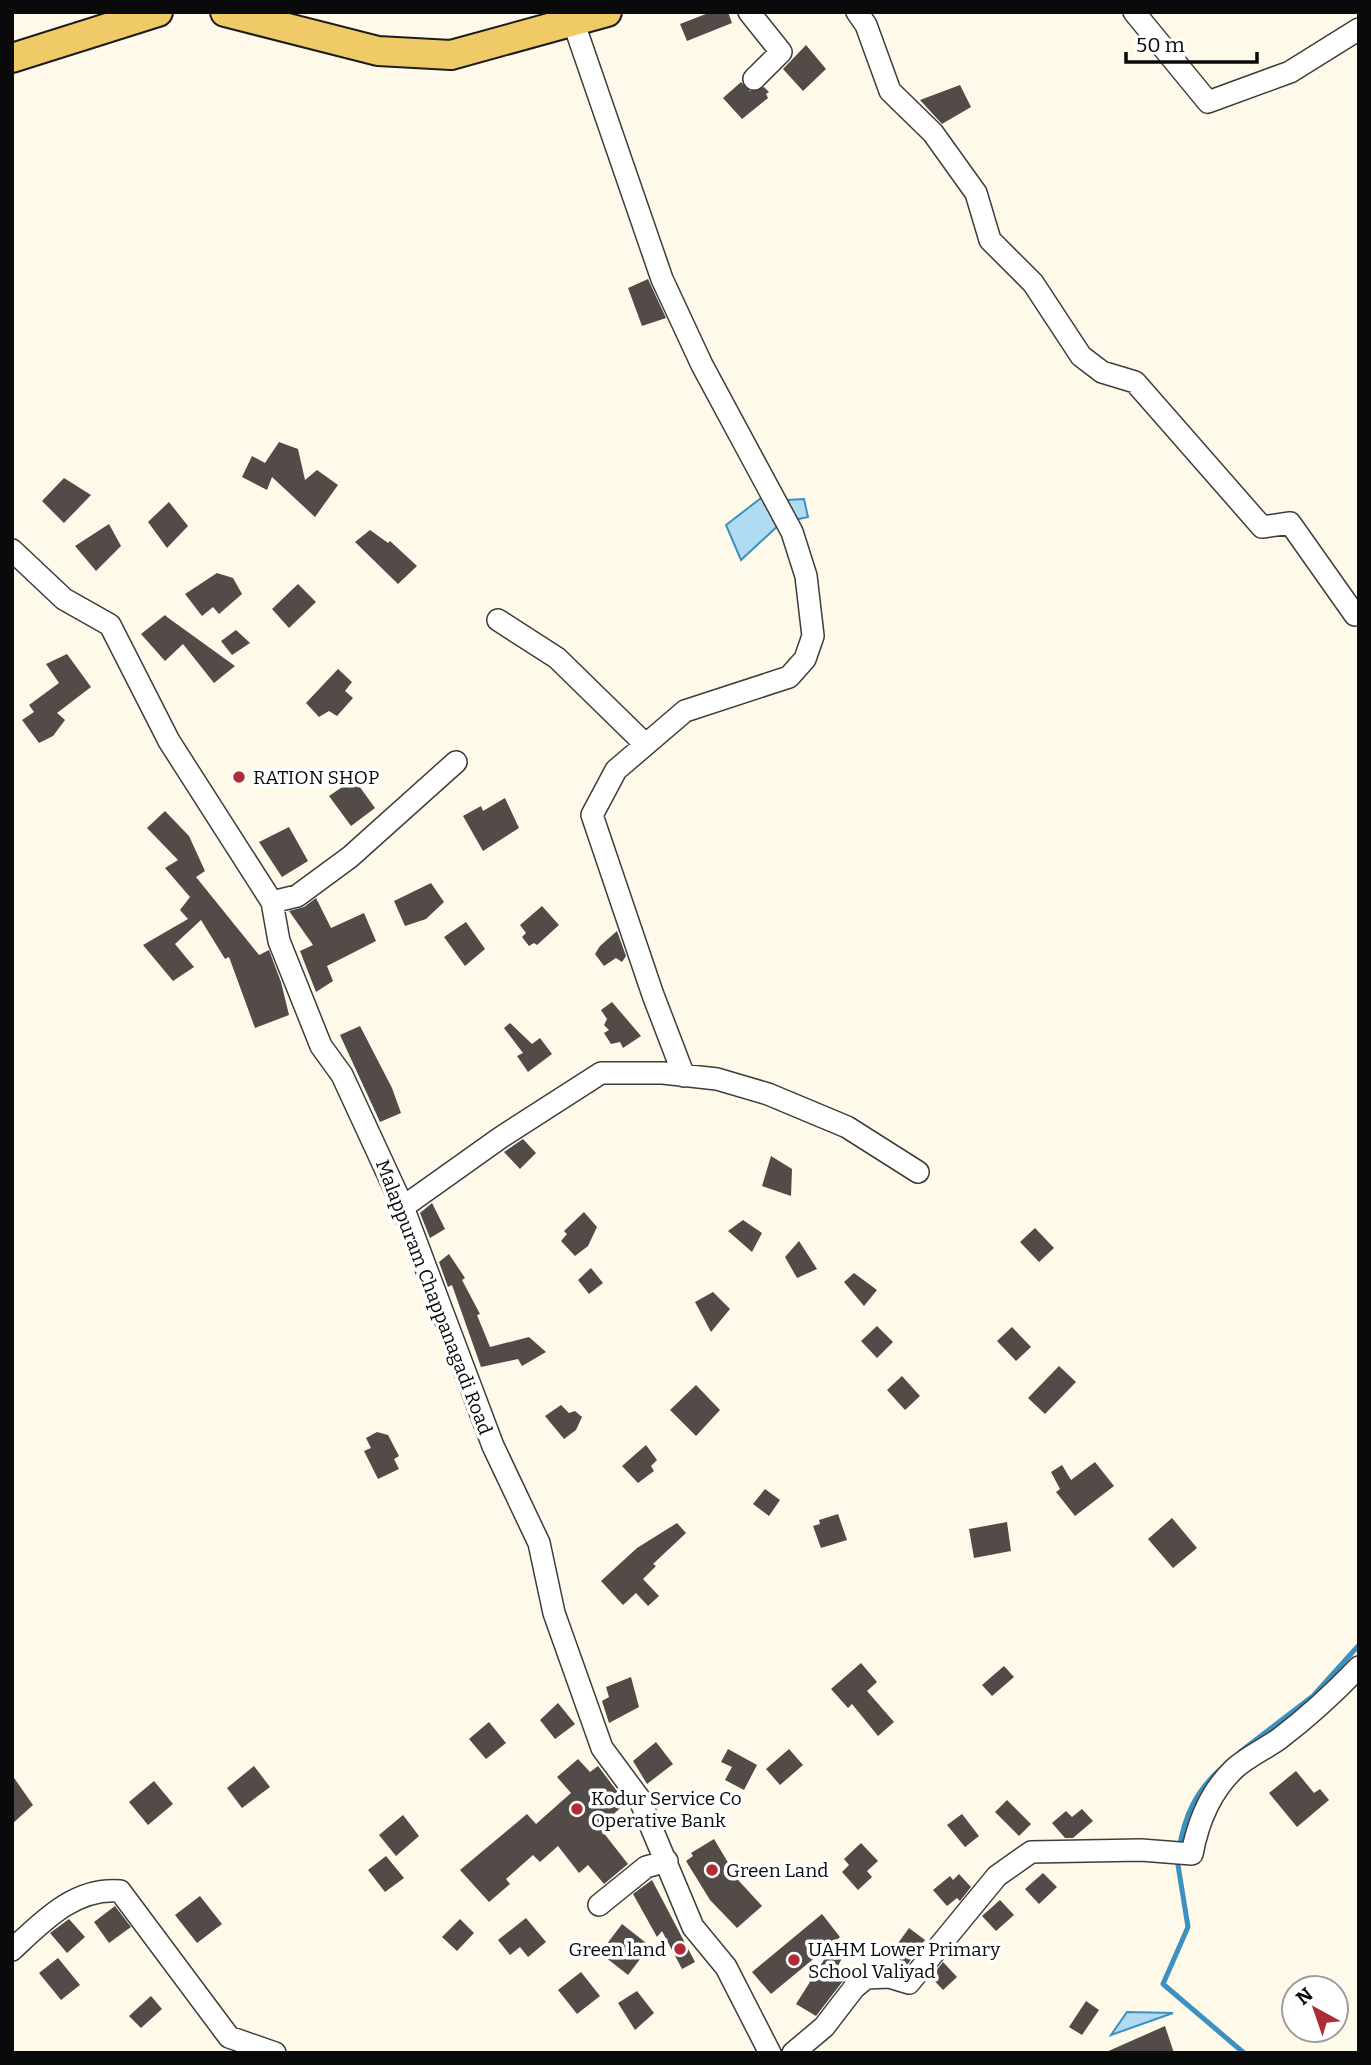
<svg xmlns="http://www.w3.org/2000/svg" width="1371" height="2065" font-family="Bitter,serif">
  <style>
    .water { fill: #b0dbf1; stroke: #3c91c3; stroke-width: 2 }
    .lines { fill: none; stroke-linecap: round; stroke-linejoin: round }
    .stream { stroke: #3c91c3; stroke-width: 5 }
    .building { fill: #524b47 }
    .minor-casing { stroke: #3d3d3d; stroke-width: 24 }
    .major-casing { stroke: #1b1b1b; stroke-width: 32 }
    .minor { stroke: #fff; stroke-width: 21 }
    .major { stroke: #efca66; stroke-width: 28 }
    .poi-dot { fill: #af2c36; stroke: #fff; stroke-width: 2.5 }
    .labels { text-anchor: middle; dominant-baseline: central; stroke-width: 7; stroke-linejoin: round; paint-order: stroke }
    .poi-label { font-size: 19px; fill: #0a0a0a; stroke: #fff; text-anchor: start }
    .street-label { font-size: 19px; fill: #0a0a0a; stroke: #fff }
  </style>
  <rect width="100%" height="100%" fill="#fef9e8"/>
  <path class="water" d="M 765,495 L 786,500 L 804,499 L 808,517 L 781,523 L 741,560 L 726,525 Z
    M 1127,2012 L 1173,2013 L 1111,2035 Z"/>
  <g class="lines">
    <path class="stream" d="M 1240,1752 L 1313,1696 L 1359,1645
      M 1179,1850 C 1184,1817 1196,1790 1222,1768
      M 1177,1859 L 1188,1927 L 1163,1984 L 1244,2053"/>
  </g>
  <path class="building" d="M 711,12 L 728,12 L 732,23 L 687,41 L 680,24 Z
    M 806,45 L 826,69 L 803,91 L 783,69 Z
    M 741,82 L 750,91 L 764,87 L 769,92 L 766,94 L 768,98 L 742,119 L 723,98 Z
    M 960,85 L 971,107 L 942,124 L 920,100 Z
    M 648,279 L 666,318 L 642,326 L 628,288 Z
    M 279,442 L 298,449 L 305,480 L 317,470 L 338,485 L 315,517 L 272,477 L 267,490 L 242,477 L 252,456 L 265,463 Z
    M 64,478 L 91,495 L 64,523 L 42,501 Z
    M 169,502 L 188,526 L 167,548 L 148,522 Z
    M 109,524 L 121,546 L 96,571 L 75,546 Z
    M 370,530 L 388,543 L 390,541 L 417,566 L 398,584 L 355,542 Z
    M 217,573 L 233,578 L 242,594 L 219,614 L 213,607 L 202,616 L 185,594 Z
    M 298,584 L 316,602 L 289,628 L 272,609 Z
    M 165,615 L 167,617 L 235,666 L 214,683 L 183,644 L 165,661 L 141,634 Z
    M 236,630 L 250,643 L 232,655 L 221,641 Z
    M 67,654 L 91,687 L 57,713 L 65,720 L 53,736 L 39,743 L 22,720 L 34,712 L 29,705 L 59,683 L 46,664 Z
    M 338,669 L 352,682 L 345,691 L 353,698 L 337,716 L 329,711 L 319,717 L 306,703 Z
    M 354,779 L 375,808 L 351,826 L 329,796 Z
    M 505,798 L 519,828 L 483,851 L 463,816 L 481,806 L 483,811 Z
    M 165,811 L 189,836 L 205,871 L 196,877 L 259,955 L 269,950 L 281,982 L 289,1015 L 255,1028 L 229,957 L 225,959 L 201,920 L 175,944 L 194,967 L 173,981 L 143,945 L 188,919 L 180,910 L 190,897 L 165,868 L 178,860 L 147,828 Z
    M 289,827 L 308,861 L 282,877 L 259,842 Z
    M 431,883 L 444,902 L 426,919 L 405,926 L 394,901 Z
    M 316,898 L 331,928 L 364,913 L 376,941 L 327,966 L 333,981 L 316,992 L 300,951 L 313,945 L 289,911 L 304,907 Z
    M 542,906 L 559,925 L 537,945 L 534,943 L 529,946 L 522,937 L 526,933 L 520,925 Z
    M 466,922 L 485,949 L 465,966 L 444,937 Z
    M 617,931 L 626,956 L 622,962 L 616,958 L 604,966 L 595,954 L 600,946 Z
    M 612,1002 L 641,1036 L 623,1048 L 620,1042 L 611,1044 L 604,1033 L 609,1030 L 604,1025 L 607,1019 L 601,1010 Z
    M 510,1023 L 532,1044 L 540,1038 L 552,1054 L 528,1072 L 517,1056 L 523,1053 L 504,1028 Z
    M 360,1026 L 392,1088 L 401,1113 L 380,1122 L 340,1035 Z
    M 523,1139 L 536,1153 L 520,1169 L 504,1152 Z
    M 771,1156 L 792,1169 L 791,1196 L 762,1186 Z
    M 432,1203 L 445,1229 L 430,1238 L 420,1213 Z
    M 584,1212 L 597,1227 L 588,1246 L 575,1256 L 561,1241 L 567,1234 L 564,1231 Z
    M 743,1220 L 762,1233 L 752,1252 L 728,1231 Z
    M 1035,1228 L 1054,1248 L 1039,1262 L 1020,1242 Z
    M 799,1241 L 817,1269 L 797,1278 L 785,1257 Z
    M 449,1254 L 465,1278 L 462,1280 L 480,1314 L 477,1315 L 490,1347 L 529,1337 L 546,1352 L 522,1366 L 518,1359 L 481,1367 L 452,1285 L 448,1287 L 439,1262 Z
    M 591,1268 L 603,1283 L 589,1294 L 578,1280 Z
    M 854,1273 L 877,1290 L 864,1306 L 844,1282 Z
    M 713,1292 L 730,1309 L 711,1332 L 695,1302 Z
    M 877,1326 L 893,1342 L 877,1358 L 861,1341 Z
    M 1012,1327 L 1031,1347 L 1016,1361 L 997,1341 Z
    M 1059,1366 L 1076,1382 L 1045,1414 L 1028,1398 Z
    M 902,1376 L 920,1396 L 905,1410 L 887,1390 Z
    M 696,1385 L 720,1410 L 696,1436 L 670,1410 Z
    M 561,1405 L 569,1413 L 575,1411 L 582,1417 L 576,1430 L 564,1439 L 545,1416 Z
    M 377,1432 L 388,1435 L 399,1456 L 394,1459 L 399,1469 L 378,1479 L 364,1451 L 371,1448 L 366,1438 Z
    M 646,1445 L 657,1460 L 651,1466 L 654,1471 L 638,1483 L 622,1466 Z
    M 1095,1462 L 1114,1486 L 1075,1516 L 1056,1492 L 1060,1489 L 1051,1472 L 1062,1465 L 1071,1480 Z
    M 765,1489 L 780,1500 L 769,1516 L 753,1504 Z
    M 838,1514 L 847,1540 L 821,1548 L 813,1526 L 820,1524 L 819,1520 Z
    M 1172,1518 L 1197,1548 L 1173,1568 L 1148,1539 Z
    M 1007,1522 L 1011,1551 L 974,1558 L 969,1529 Z
    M 677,1523 L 686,1533 L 653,1564 L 656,1566 L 643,1579 L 659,1596 L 648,1606 L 636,1593 L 623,1605 L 601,1581 L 637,1548 Z
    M 861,1663 L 877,1682 L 867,1691 L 894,1722 L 878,1736 L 852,1704 L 848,1708 L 831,1689 Z
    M 1004,1666 L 1014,1677 L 992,1696 L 982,1685 Z
    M 631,1677 L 639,1707 L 609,1723 L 602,1701 L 609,1697 L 606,1687 Z
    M 558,1703 L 575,1724 L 555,1739 L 540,1720 Z
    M 489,1722 L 506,1743 L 486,1759 L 469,1739 Z
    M 656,1742 L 673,1764 L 647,1784 L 633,1761 Z
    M 728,1749 L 757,1765 L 744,1790 L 725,1780 L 732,1767 L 721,1762 Z
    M 789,1749 L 803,1765 L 780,1785 L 766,1769 Z
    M 578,1759 L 590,1772 L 598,1766 L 626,1803 L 599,1827 L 628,1864 L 604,1884 L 588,1865 L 579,1873 L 558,1846 L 540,1862 L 533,1855 L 506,1879 L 510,1884 L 489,1902 L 460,1870 L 527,1814 L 536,1824 L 571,1793 L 557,1777 Z
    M 254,1766 L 270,1787 L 242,1808 L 227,1788 Z
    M 1296,1771 L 1314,1793 L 1320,1789 L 1329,1800 L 1297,1827 L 1269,1793 Z
    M 12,1775 L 33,1805 L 12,1824 Z
    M 154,1781 L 173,1804 L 148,1825 L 129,1802 Z
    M 1007,1800 L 1031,1824 L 1019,1836 L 995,1812 Z
    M 1082,1809 L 1093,1821 L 1073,1838 L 1065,1838 L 1052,1823 L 1066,1811 L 1072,1817 Z
    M 962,1814 L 979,1836 L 965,1847 L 947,1825 Z
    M 403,1815 L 419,1836 L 396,1856 L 379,1835 Z
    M 714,1839 L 739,1881 L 762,1906 L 737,1928 L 710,1900 L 686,1861 L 693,1856 L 691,1853 Z
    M 861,1843 L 878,1861 L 867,1871 L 872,1877 L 858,1890 L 842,1872 L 849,1865 L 844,1859 Z
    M 386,1856 L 404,1878 L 385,1892 L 368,1870 Z
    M 1043,1873 L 1057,1887 L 1039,1904 L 1025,1889 Z
    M 959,1874 L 971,1887 L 960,1901 L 957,1898 L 947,1906 L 933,1890 L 950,1876 L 953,1880 Z
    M 652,1880 L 695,1962 L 682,1969 L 662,1931 L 657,1937 L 633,1894 Z
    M 200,1896 L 222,1924 L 197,1943 L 175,1915 Z
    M 1000,1900 L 1014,1915 L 996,1931 L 982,1916 Z
    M 115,1906 L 131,1927 L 109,1943 L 94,1922 Z
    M 822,1914 L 840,1937 L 771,1994 L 752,1972 Z
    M 526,1918 L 546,1942 L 528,1957 L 520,1947 L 510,1955 L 498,1940 Z
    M 69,1919 L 85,1937 L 67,1953 L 50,1933 Z
    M 460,1919 L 474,1933 L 457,1951 L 442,1937 Z
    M 622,1924 L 650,1946 L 628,1975 L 600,1953 Z
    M 909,1928 L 925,1940 L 907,1965 L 891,1953 Z
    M 834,1944 L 843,1956 L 837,1968 L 846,1977 L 816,2016 L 796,2004 Z
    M 58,1958 L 80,1985 L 61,2000 L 39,1973 Z
    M 943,1962 L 957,1977 L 943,1990 L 931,1977 Z
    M 581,1972 L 600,1996 L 577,2014 L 558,1990 Z
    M 637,1991 L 654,2013 L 635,2030 L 618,2003 Z
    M 151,1996 L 162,2009 L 141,2028 L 129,2016 Z
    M 1086,2001 L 1099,2010 L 1082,2035 L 1069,2027 Z
    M 1165,2026 L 1174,2053 L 1104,2053 Z"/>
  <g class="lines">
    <g class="minor-casing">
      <path id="minor" d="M 567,12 L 573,21 L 662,279 L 702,365 L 792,532 L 806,576 L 813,636 L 805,659 L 789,677 L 685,711 L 616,770 L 592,815 L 653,995 L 684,1076
        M 749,12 L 781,52 L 754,79
        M 857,12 L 866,25 L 890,91 L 933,133 L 976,193 L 990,240 L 1033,283 L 1081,356 L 1102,372 L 1135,382 L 1262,527 L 1290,523 L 1355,615
        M 1134,12 L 1208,102 L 1290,72 L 1359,29
        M 12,550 L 64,599 L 110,625 L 169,741 L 272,902 L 279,941 L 321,1046 L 342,1075 L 403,1207 L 493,1446 L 539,1543 L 554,1613 L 602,1748 L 639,1798 L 693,1927 L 726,1967 L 770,2053
        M 498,620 L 557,658 L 645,744
        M 272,902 L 297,896 L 350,857 L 456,762
        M 403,1207 L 500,1138 L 601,1073 L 663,1073 L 717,1079 L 768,1094 L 847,1127 L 918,1172
        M 599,1905 L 646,1867 L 667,1861
        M 12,1950 C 43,1921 75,1887 120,1891 L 229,2037 L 275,2053
        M 793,2053 L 824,2027 L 854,1988 L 866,1978 L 889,1977 L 909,1983 L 997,1876 L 1031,1852 L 1141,1850 L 1192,1854 C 1198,1822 1210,1792 1234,1769 C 1247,1757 1265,1749 1279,1739 C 1308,1717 1334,1693 1359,1667"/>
    </g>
    <g class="major-casing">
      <path id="major" d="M 225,12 L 378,51 L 451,55 L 607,12
        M 12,58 L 158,12"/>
    </g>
    <use href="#minor" class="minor"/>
    <use href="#major" class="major"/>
  </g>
  <g class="poi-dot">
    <circle cx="239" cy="777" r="7"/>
    <circle cx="577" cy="1809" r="7"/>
    <circle cx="712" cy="1870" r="7"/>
    <circle cx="680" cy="1949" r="7"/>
    <circle cx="794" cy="1960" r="7"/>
  </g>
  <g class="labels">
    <g class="poi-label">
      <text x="253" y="777">RATION SHOP</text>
      <text x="591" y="1798">Kodur Service Co<tspan x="591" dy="22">Operative Bank</tspan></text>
      <text x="726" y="1870">Green Land</text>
      <text x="666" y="1949" text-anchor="end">Green land</text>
      <text x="808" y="1949">UAHM Lower Primary<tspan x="808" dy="22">School Valiyad</tspan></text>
    </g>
    <g class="street-label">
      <text transform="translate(434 1297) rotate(69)">Malappuram Chappanagadi Road</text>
    </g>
  </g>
  <rect width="1371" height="2065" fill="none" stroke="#0a0a0a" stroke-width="28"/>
  <g transform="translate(1315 2009) rotate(320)"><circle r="33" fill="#ffffff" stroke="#9d9d9d" stroke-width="2"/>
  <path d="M0-5L12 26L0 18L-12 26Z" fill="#af2c36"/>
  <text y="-10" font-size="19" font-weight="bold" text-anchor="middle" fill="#0a0a0a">N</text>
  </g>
  <path d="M1126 52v10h131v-10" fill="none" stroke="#0a0a0a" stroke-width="3.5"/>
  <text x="1136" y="52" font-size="21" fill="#0a0a0a" stroke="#ffffff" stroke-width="5" paint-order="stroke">50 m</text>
</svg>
